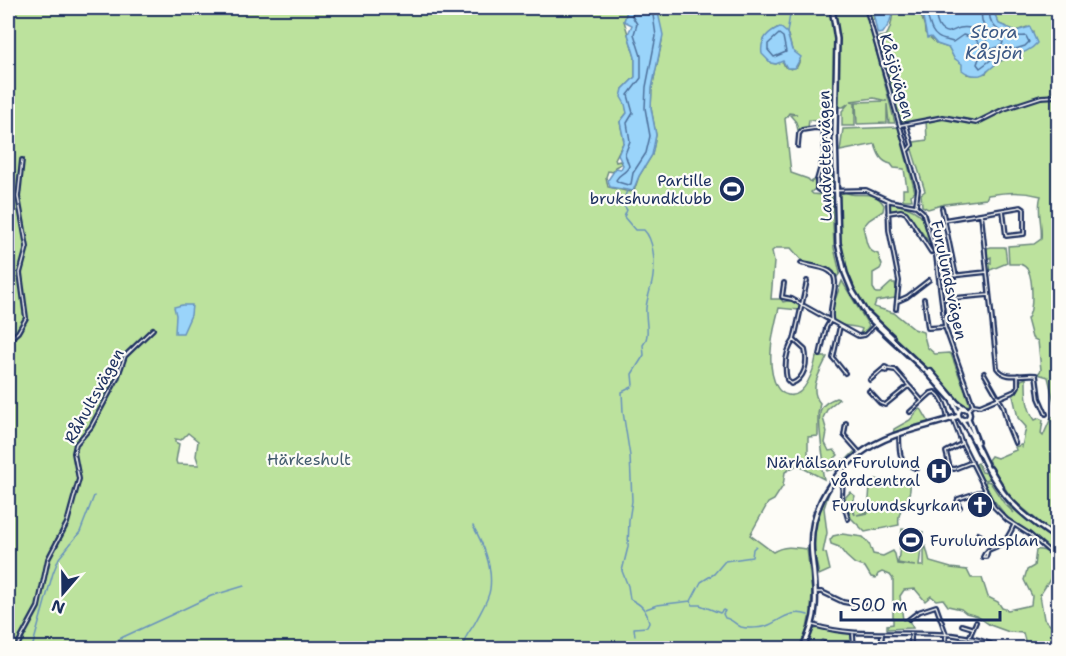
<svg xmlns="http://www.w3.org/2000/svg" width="1066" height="656" font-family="'Shantell Sans',sans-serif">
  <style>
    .green { fill: #bce29d; stroke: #6c887e; stroke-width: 1.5; fill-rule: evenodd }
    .water { fill: #9ad4fa; stroke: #6792bc; stroke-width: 1.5 }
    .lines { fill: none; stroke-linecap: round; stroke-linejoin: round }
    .shore { stroke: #4e719c; stroke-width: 1.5 }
    .stream { stroke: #6792bc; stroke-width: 1.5 }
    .minor-casing { stroke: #1b2f5e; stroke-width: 6 }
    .tertiary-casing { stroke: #1b2f5e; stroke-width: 8 }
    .minor { stroke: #fdfcf7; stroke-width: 1.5 }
    .tertiary { stroke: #fdfcf7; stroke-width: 3 }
    .labels { text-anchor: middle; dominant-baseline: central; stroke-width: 4.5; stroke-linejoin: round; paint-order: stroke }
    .street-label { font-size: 16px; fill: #1b2f5e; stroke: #fdfcf7 }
    .poi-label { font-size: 16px; fill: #1b2f5e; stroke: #fdfcf7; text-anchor: end }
    .park-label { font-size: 16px; fill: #435c6e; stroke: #fdfcf7 }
    .water-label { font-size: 18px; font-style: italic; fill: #3b5885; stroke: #fdfcf7 }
  </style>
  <rect width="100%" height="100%" fill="#fdfcf7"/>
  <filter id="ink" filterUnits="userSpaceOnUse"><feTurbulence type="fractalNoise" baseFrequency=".0167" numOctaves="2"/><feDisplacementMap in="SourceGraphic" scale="12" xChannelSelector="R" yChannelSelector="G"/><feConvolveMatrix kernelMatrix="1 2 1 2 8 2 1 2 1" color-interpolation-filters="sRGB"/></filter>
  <g filter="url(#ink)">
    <path class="green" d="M 8,8 L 628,8 L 624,21 L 635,57 L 635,77 L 623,89 L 627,113 L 620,122 L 624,141 L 615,159 L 616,162 L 620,161 L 621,164 L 615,167 L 613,172 L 608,171 L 606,177 L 608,187 L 630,192 L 634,191 L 639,176 L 652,155 L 656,135 L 651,108 L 652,88 L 662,41 L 657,8 L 872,8 L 874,20 L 868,20 L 895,123 L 889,123 L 887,104 L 887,123 L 857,124 L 856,102 L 887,101 L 874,98 L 851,101 L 855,102 L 855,126 L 842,126 L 842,111 L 849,103 L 843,107 L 831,107 L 829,115 L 817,121 L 809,120 L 808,128 L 798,130 L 796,122 L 790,115 L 797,114 L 789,113 L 785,119 L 791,173 L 808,179 L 811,182 L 816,179 L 815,189 L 811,192 L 813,194 L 832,196 L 834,248 L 840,273 L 837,277 L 831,269 L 803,262 L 791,248 L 776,248 L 772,251 L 774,262 L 771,299 L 781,299 L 783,302 L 792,300 L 800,305 L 799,310 L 779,308 C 773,331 765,365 777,387 C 779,391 784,394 788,395 C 805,399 814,369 816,357 L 827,357 C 820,372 808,389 820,403 L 818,414 L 818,436 L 808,437 L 808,457 L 820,458 L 824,479 L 797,465 L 785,472 L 783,486 L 774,500 L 768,503 L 750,535 L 773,552 C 784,545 794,547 807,549 L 812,592 L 811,608 L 814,606 L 812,618 L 809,618 L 806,634 L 798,648 L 8,648 L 8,387 L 11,386 L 11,367 L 8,358 L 8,221 L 9,220 L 8,205 ZM 777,28 L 788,35 L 792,50 L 800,60 L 797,67 L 791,69 L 785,67 L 782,60 L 776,64 L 771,63 L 762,52 C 762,40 767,34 777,28 ZM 188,433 L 198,441 L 196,456 L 199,465 L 177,464 L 176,461 L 179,444 L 175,442 L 175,439 L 181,440 Z
      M 894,8 L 914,8 C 921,14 925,23 925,33 L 937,44 L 949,48 L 954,58 L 961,62 L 963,56 L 960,43 L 965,41 L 974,46 L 976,51 L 967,66 L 967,74 L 974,75 L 986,73 C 1000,53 1030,60 1033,31 L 1027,27 L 1016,31 L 999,24 L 995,15 L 996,8 L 1058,8 L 1058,538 L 1011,498 L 988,460 L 991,456 L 997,458 L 1016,450 L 1015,447 L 1021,445 L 1022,447 L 1026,427 L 1018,418 L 1013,396 L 1018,390 L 1021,380 L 1026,378 L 1026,380 C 1026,394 1026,408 1035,420 L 1039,418 L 1043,420 L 1041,434 L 1043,436 L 1051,418 L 1057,414 L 1048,377 L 1038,374 L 1041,370 L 1038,341 L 1032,338 L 1027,319 C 1034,311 1033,280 1028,270 C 1026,267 1023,265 1020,264 L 1009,264 L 1008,246 L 1034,244 L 1041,239 C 1043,225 1036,209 1041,196 C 1022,191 1007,192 988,195 L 986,199 L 945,204 L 928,209 L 922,206 L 921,194 L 925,191 L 912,150 L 914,142 L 927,140 L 926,120 L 904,123 L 899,119 L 879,39 L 879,37 L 886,36 C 893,27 891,18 894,8 Z
      M 898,127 L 914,188 L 915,192 L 911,195 L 912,200 L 903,200 L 903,189 L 907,189 L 904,169 L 894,168 L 891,164 C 881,162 878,154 875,144 L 840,151 L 843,129 Z
      M 827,141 L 831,144 L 832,184 L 829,187 L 822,188 L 819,184 L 825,161 Z
      M 845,192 C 857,199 873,187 884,205 L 883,211 L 869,220 L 863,227 C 867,239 864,250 878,254 L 882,265 L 880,269 L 873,273 L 873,288 L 876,293 L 880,293 L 891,283 L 895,283 L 897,294 L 895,298 L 876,301 L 874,307 L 894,313 L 914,329 L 923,332 L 927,347 L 935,354 L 949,353 L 951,354 L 970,405 L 964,406 L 956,400 L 945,384 L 874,319 L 855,292 L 843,259 L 840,239 L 839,196 L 840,194 Z
      M 891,203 C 916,208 927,214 929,242 L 905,210 L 889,211 L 889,204 Z
      M 991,247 L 1005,247 L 1007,263 L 988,271 L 987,261 L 991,263 L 991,257 L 987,259 L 987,248 Z
      M 842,281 L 869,326 L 862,335 L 860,334 L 862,329 C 852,324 842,329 832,319 L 832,308 Z
      M 836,398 L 839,399 L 828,408 L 823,418 L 827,432 L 825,443 L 829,451 L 834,450 L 838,455 L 830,463 L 834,467 L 843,459 L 846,460 L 854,452 L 856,454 L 841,467 L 827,471 C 823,465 817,418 821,409 C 824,403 830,400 836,398 Z
      M 919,409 L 922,410 L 929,422 L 893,434 L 894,429 L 910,420 Z
      M 978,463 L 982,472 L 987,473 L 990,476 C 1007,505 1030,524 1058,543 L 1058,557 L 1006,516 L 992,498 L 985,484 L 986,481 L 990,482 L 1004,503 L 1014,513 L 991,479 L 982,480 L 976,464 Z
      M 876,479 C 888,484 899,476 910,485 C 912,500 896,507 899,525 L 865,532 L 851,518 L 845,498 L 850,492 L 855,496 L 851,508 L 855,515 L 853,507 L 856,506 L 857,508 L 866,506 L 867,512 L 857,515 L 868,513 L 870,485 Z
      M 831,486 L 824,508 L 827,533 L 823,552 L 826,553 L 830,570 L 819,575 L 815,556 L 813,556 C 813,528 816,511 831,486 Z
      M 902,529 L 923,532 L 919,566 L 924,566 L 924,550 L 926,547 L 930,562 L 951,568 L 967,570 L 971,578 L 982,578 L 988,597 L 998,602 L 1002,608 L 1008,610 L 1031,605 L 1032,596 L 1024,580 L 1027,570 L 1034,566 L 1036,550 C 1045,548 1052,555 1058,562 L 1058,567 L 1040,595 L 1044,619 L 1050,625 L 1058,626 L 1058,644 L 1053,648 L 1027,648 L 1023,633 L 1009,632 L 990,625 L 977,616 L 966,613 L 961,609 L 948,606 L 943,599 L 936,600 L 931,596 L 925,601 L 915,589 L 904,590 L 900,596 L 903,620 L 908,619 L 913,628 L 887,629 L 887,625 L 893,624 L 893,579 L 890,575 L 882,572 L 878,574 L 876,578 L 871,577 L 865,567 L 855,564 L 846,556 L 839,547 L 831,544 L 830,540 L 833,536 L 842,534 L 863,537 L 869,543 L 873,554 L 883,556 L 893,551 L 895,554 L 897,564 L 915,566 L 898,563 Z
      M 818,628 L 851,634 L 852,648 L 848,648 L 848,644 L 843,644 L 843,646 L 826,645 L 827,642 L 822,640 L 814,648 L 803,648 L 812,630 Z"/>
    <path class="water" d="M 628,8 L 657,8 L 663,35 L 652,88 L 651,108 L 656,135 L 652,155 L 639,176 L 633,191 L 610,187 L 608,180 L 616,168 L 621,169 L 623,165 L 618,155 L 624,141 L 620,122 L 627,113 L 625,104 L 621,97 L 623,89 L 635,77 L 635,57 L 628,34 L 632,25 L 624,21 Z
      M 872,8 L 894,8 L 889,24 L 883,33 L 878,34 L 877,32 Z
      M 916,8 L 996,8 L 995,15 L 999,24 L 1016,31 L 1030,27 L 1037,43 C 1028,54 1015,54 1003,59 C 995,63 988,73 980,75 C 974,76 967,74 962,70 L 962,64 L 954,58 L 949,48 L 937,44 L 931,37 L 927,38 L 923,17 Z
      M 780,27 L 787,33 L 792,50 L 801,57 L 795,68 L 787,68 L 783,61 L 776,64 L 771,63 L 762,54 C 760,41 767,32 780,27 Z
      M 182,305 L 192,305 L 191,315 L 183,333 L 175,333 L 176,315 L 174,307 Z"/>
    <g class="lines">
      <path class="shore" d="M 633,8 L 632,16 L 637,24 L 634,34 L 641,56 L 641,78 L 628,95 L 633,113 L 627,123 L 630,141 L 625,154 L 629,166 C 626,174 619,173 616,180 L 618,182 L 628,185 L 631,184 L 633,173 L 646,153 L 650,136 L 645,108 L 646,87 L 656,36 L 652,8
        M 923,8 C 931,19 928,30 938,37 C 942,40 948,40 953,42 L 963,35 C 973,37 980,40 982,50 L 977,64 L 980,68 L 999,54 L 1025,46 L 1029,42 L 1026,36 C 1007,38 986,29 990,8
        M 933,8 C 937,14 935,25 942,30 C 949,35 952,30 960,28 C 974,25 985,36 990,48 L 993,49 L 1002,45 L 1003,42 C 989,31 979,29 982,8
        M 779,34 L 783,37 L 786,52 L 774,57 L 768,50 L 768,44 Z"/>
      <path class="stream" d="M 787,33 L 791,8
        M 627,191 L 622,203 L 627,210 L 624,217 L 635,230 L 644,230 C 654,240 655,262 653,276 C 652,287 647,297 646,308 C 645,320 651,335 643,345 L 644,355 L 632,374 L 633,385
        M 632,387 L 622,392 L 623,412 L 630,456 L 632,501 L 629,520 L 628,547 L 622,571 L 628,586 L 630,599 C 640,604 647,609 649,623 L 647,627 L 634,628 L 635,636
        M 691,601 L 692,605 L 700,605 L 720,613 L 723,610 L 725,611 L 723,614 L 725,618 C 732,619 735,624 741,627 C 747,629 763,628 769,625 C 782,619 792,609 808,615
        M 646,609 L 657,605 L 691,601 L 701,582 L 714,574 L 725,561 L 752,557 L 753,549 L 756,546
        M 32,648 L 53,573 L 59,558 L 80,532 L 94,496
        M 105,648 L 123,637 L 171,615 L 211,596 L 244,586
        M 464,648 C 464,634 471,632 477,619 C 481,611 489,599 490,589 C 493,567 484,545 473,526"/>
      <g class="minor-casing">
        <path id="minor" d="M 866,8 L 918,189 L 916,205
          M 906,124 L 912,145 L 908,150
          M 901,125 L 943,117 L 976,123 L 1004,109 L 1041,97 L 1058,96
          M 798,146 L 799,134 L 802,130 L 815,128 L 823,129 L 825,152 L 817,180 L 817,189 L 820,191 L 866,190 L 890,201 L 916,206 L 923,212 L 936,256 L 945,327 L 973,405
          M 888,201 L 889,230 L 899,281 L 896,309
          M 942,208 L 956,276
          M 888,213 L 901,211 L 906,213 L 931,252
          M 981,214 L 997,368 C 1006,381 1023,373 1036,375 L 1039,398 L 1046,414
          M 944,220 L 1021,207 L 1024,209 L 1024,234 L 1006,236 L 1003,210
          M 801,263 C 809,266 821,266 829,271 C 844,279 826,307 832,322
          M 941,277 L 987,272
          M 784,283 L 782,297 L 792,299 L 858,336 L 865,335 L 875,325
          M 924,299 L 928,328 L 944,327
          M 943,299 L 989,295
          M 898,301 L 907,297 L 929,280
          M 840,326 L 833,358 L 845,373
          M 794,340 L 805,350 C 808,363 805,379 791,384 L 787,380 C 784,365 785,352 794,340 L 807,281
          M 8,341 L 18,332 L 26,318 L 20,273 L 27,247 L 18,197 L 22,160
          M 820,355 L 826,328 L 830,321
          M 885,367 L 887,368 L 886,371 L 883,370 Z
          M 888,369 L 895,370 L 909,386
          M 984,373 L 1003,406 L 1008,426 L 1015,443
          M 870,380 L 883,369
          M 869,391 L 880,403 L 885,405 L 907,387 L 910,387 L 922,401
          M 974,405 L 980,406 L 1015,391 L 1018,386 L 1018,375
          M 968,410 L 973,405
          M 910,412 L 931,393 L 935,392 C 944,398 946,410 948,419
          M 953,419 L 962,443 L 994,507 L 1007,520 L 1029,534 L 1058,559
          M 846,423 L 844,435 L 860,453
          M 899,435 C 900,454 897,461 917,469
          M 961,444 L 946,452 L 950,468 L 954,469 L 972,462
          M 840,474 L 843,478 L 842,498 L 848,519
          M 960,507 L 957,502 L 958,499 L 985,490
          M 978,534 L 987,539 L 994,547
          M 988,550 L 986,557 L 983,557 C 987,547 996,549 1003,543 C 1008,538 1011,531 1014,525
          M 817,592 L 822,592 L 843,602 L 871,607
          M 909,619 L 918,612 L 936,606 L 946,634 L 945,648
          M 813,625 C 873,644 946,620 999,648
          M 962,625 L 972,628
          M 853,634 L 854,648
          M 969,638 L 976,622
          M 824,644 L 825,648
          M 17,648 L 19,642 L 38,607 L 48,559 L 67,523 L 79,479 L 74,453 L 76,444 L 91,427 L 117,379 L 125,356 L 153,329
          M 881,648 L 882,635
          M 911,648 L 911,635"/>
      </g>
      <g class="tertiary-casing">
        <path id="tertiary" d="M 832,8 L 837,39 L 835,133 L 838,243 L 845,273 L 852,290 L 869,318 L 928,373 L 952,400 L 958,413
          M 868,314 L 892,337
          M 930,371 L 957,403 L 966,409
          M958.5 414a5.5 5.5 0 1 1 11 0a5.5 5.5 0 1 1-11 0Z
          M 968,418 L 977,442
          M 961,419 C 975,437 981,458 992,476 C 1008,504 1032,522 1058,539
          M 990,469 L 1001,487
          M 802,648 C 820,618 816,589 812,556 C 806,502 844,454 893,436 C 914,428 937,424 959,416"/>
      </g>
      <use href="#minor" class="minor"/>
      <use href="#tertiary" class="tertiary"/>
    </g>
  </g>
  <defs>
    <g id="stadium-disc" transform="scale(1.35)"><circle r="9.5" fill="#1b2f5e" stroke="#fdfcf7"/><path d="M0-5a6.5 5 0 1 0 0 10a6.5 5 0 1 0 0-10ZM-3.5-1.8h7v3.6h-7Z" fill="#fff"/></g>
    <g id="hospital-disc" transform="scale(1.35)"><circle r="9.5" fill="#1b2f5e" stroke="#fdfcf7"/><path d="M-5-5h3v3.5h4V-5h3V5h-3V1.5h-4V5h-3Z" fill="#fff"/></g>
    <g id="church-disc" transform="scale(1.35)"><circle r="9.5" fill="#1b2f5e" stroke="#fdfcf7"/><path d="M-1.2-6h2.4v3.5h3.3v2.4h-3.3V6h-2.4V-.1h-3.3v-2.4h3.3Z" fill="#fff"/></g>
  </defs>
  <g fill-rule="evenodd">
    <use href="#stadium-disc" x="732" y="189"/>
    <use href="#hospital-disc" x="939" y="471"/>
    <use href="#church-disc" x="980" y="505"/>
    <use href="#stadium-disc" x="911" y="540"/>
  </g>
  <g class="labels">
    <g class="street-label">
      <text transform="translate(897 76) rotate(74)">Kåsjövägen</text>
      <text transform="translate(825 156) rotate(-91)">Landvettervägen</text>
      <text transform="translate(949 280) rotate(78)">Furulundsvägen</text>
      <text transform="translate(94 396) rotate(-61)">Råhultsvägen</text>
    </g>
    <g class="poi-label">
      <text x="712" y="180">Partille<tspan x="712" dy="18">brukshundklubb</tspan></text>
      <text x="920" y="462">Närhälsan Furulund<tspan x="920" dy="18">vårdcentral</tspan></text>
      <text x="960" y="505">Furulundskyrkan</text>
      <text x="930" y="540" text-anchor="start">Furulundsplan</text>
    </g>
    <g class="park-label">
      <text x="309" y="459">Härkeshult</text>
    </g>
    <g class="water-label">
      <text x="994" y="32">Stora<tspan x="994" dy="21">Kåsjön</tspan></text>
    </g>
  </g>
  <rect width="1066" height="656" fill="none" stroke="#fdfcf7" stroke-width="30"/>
  <rect x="15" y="15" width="1036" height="626" fill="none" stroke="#1b2f5e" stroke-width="2" filter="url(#ink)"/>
  <g transform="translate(63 593) rotate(200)" stroke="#fdfcf7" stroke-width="4.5" paint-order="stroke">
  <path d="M0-4.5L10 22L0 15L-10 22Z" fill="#1b2f5e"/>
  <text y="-9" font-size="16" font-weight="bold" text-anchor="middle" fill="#1b2f5e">N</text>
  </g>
  <path d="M841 611v9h159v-9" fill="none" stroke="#1b2f5e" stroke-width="3"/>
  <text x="850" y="611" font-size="18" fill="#1b2f5e" stroke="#fdfcf7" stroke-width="4.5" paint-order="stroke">500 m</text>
</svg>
